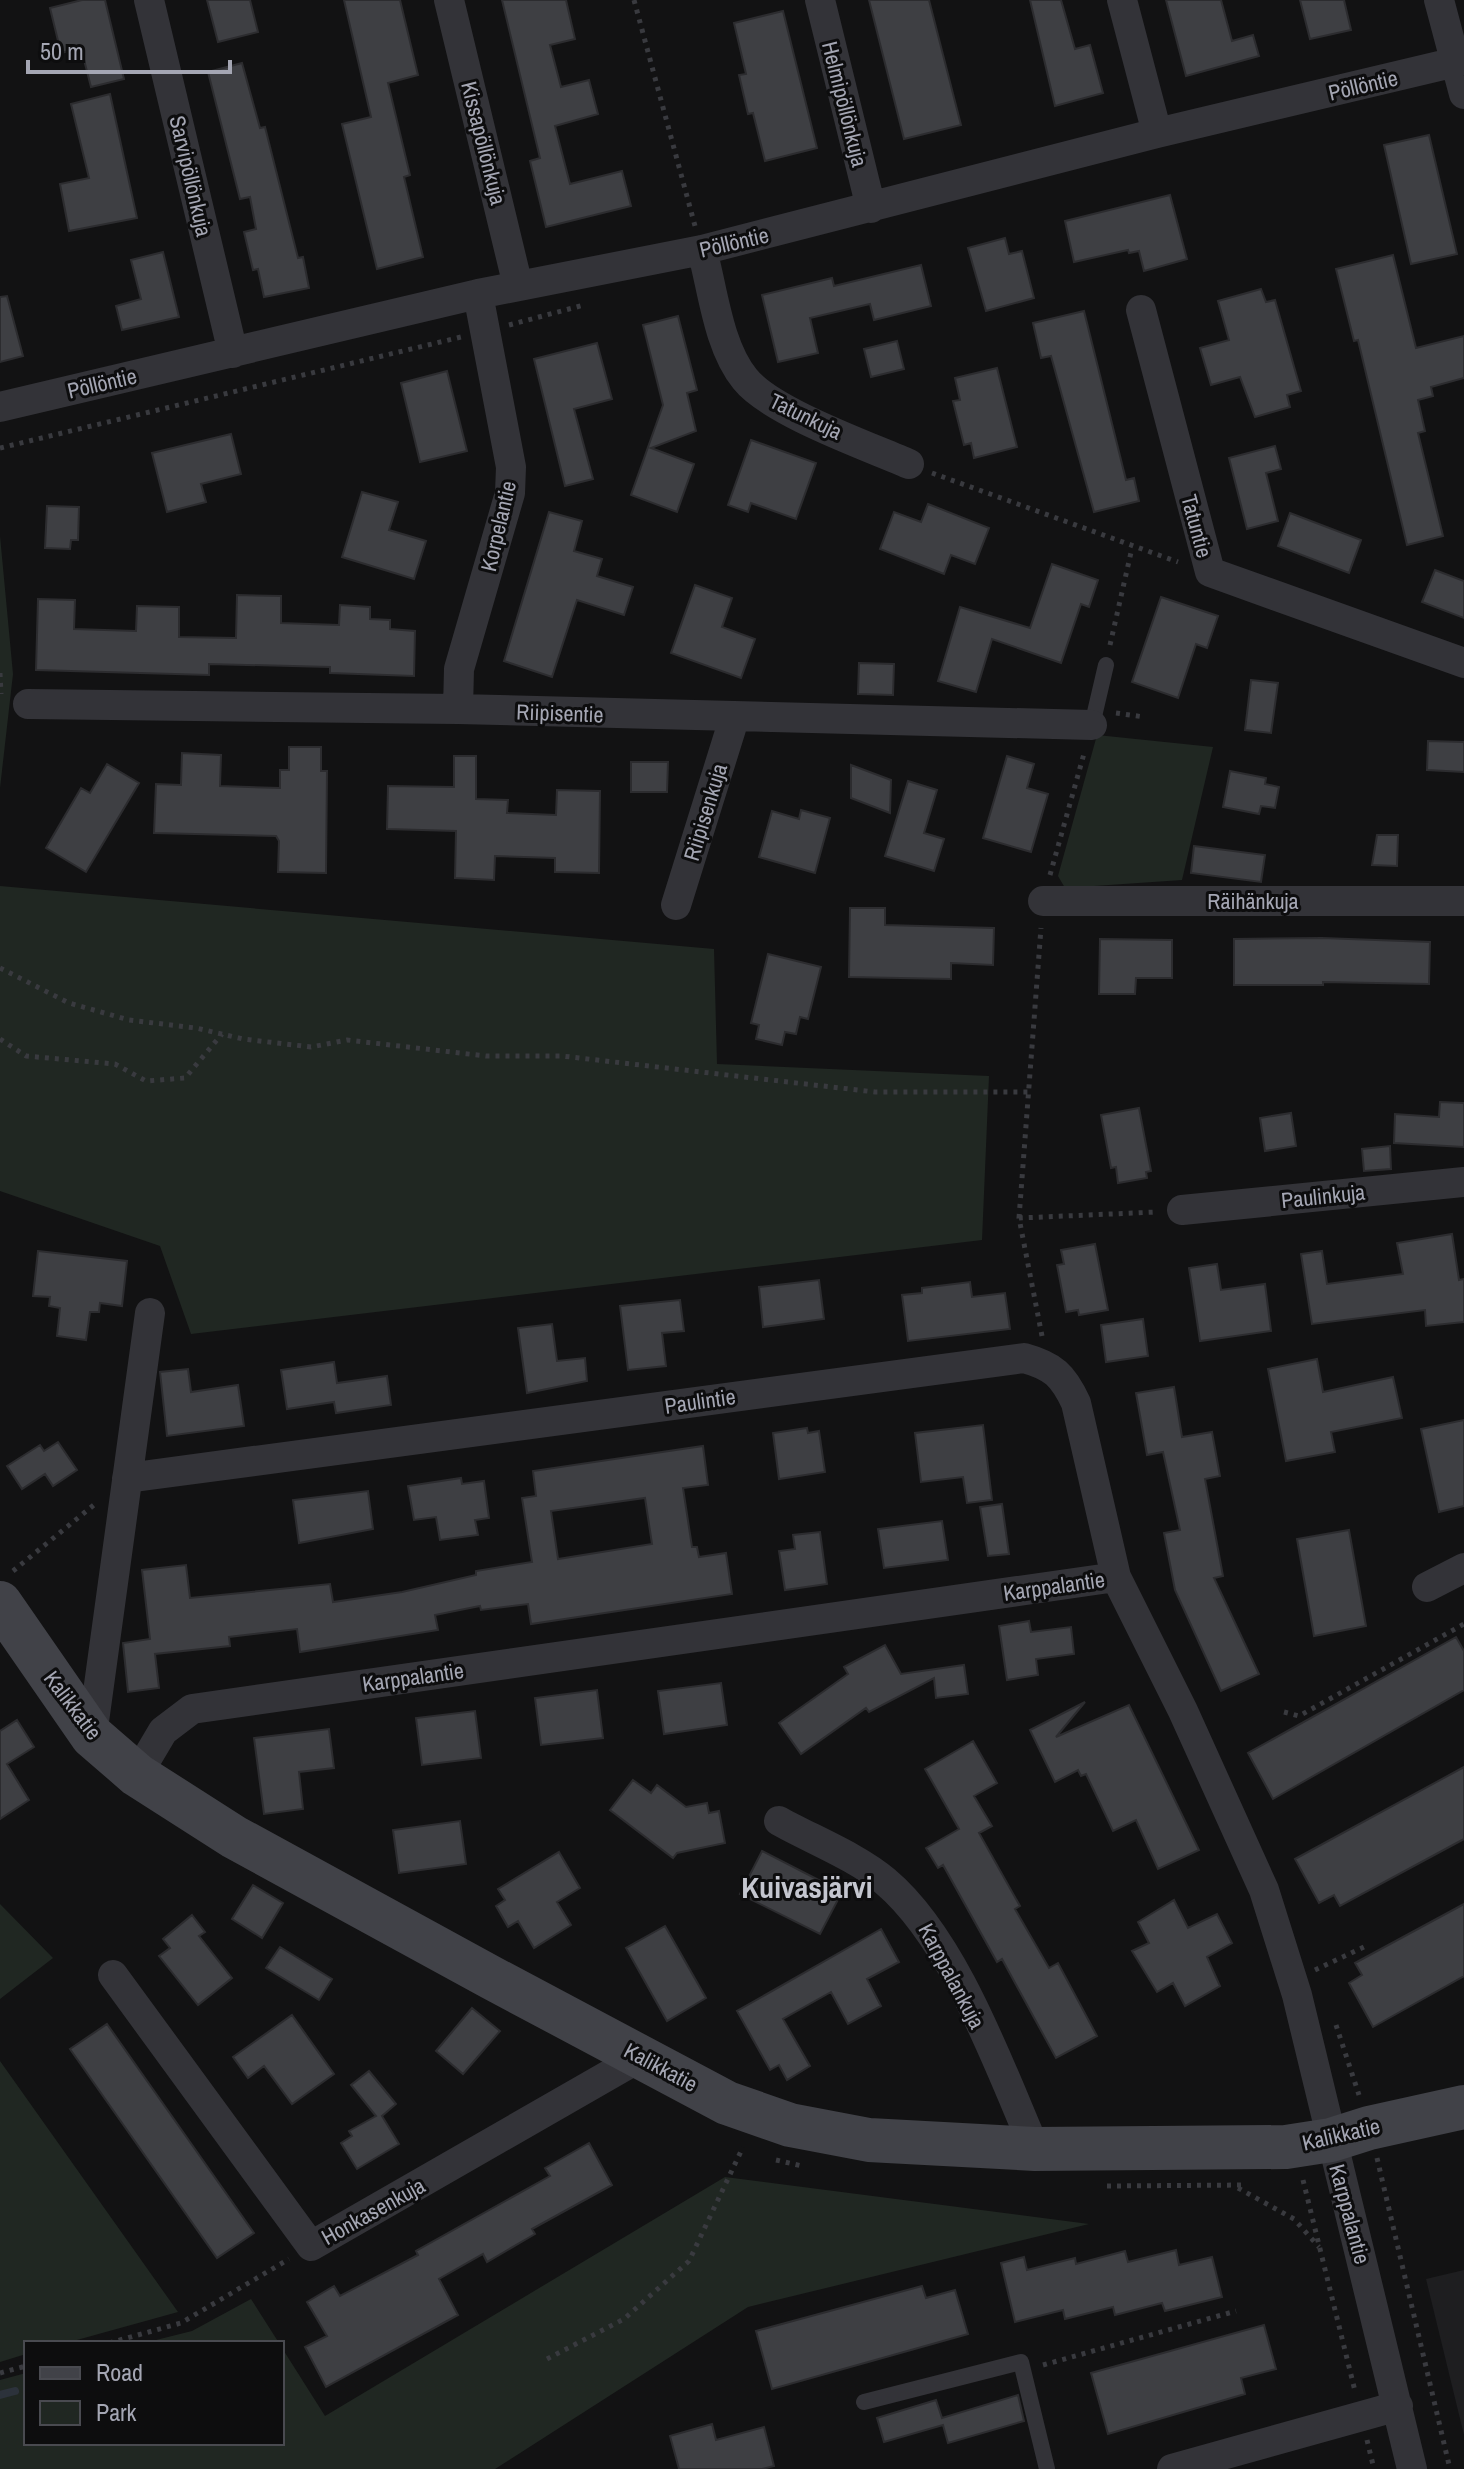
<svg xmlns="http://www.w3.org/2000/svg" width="1464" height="2469" font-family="'Archivo Narrow',sans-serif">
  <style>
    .built { fill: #1e1e20 }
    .green { fill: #202722 }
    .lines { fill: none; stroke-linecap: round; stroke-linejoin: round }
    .stream { stroke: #2c323b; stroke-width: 8 }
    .building { fill: #3e3f43; stroke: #2c2c2f; stroke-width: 2; fill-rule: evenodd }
    .path { stroke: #393a3f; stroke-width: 5; stroke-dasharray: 4 6; stroke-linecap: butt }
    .lane { stroke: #333338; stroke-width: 16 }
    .street { stroke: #333338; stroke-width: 30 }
    .secondary { stroke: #414248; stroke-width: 44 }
    .labels { text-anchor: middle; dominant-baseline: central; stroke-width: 6; stroke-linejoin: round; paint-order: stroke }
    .street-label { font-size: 22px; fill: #a4a6b3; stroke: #0d0d0e }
    .district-label { font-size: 30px; font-weight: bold; fill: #c4c6cf; stroke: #0d0d0e }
  </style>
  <rect width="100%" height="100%" fill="#121213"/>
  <path class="built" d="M 1464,2270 L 1464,2435 L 1426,2279 Z"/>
  <path class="green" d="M 0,536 L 13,674 L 0,788 Z
    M 1097,735 L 1213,747 L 1182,880 L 1065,888 L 1058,876 Z
    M 0,886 L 714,949 L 717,1064 L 989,1076 L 982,1240 L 191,1334 L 160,1246 L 0,1191 Z
    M 0,1904 L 53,1958 L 0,1999 Z
    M 0,2061 L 178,2312 L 66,2343 L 26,2343 L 26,2354 L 0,2362 Z
    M 725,2177 L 1089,2224 L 748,2307 L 495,2469 L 0,2469 L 0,2380 L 26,2373 L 26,2443 L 282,2443 L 282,2348 L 325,2416 Z
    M 251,2299 L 279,2343 L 144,2343 L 192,2331 Z"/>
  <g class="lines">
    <path class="stream" d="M 0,2395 L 15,2391"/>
  </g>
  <path class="building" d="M 82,0 L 105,0 L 124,79 L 91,87 L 81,48 L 61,53 L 50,8 Z
    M 207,0 L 250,0 L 258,32 L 218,42 Z
    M 344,0 L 400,0 L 418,75 L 388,83 L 410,175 L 404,177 L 423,257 L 377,269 L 342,124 L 371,117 Z
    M 502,0 L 566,0 L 575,39 L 550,45 L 561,87 L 589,80 L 598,114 L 555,126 L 570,184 L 622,171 L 631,206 L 546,227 L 530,161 L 540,158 Z
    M 869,0 L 929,0 L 961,125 L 904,139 Z
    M 1030,0 L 1061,0 L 1075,49 L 1090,45 L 1103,93 L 1055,106 Z
    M 1166,0 L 1221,0 L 1232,41 L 1253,35 L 1259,56 L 1186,76 Z
    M 1300,0 L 1344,0 L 1351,30 L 1310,39 Z
    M 783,11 L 817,148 L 765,161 L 753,113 L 748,114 L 739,75 L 746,74 L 734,23 Z
    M 242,63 L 260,128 L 265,127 L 298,258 L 303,257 L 309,288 L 264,297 L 258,269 L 253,270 L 244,232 L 256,229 L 250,197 L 240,199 L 208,72 Z
    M 110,94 L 137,218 L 69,231 L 60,184 L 89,178 L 71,104 Z
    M 1429,135 L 1457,254 L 1411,264 L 1384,145 Z
    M 1170,195 L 1187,259 L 1144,271 L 1139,251 L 1129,253 L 1128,250 L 1074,262 L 1065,221 Z
    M 1005,238 L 1009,254 L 1022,251 L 1034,298 L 986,311 L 968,248 Z
    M 163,252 L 179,317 L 122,330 L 116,306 L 141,299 L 131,260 Z
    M 1393,255 L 1416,348 L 1464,336 L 1464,378 L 1431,387 L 1433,396 L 1418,400 L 1425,431 L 1418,433 L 1443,536 L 1407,545 L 1358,340 L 1354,341 L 1336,269 Z
    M 921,265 L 931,306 L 874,320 L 870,304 L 810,318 L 818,353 L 778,362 L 762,295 L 832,278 L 834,286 Z
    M 1261,289 L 1266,302 L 1275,300 L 1301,391 L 1287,395 L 1290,407 L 1255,417 L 1240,377 L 1211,385 L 1200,348 L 1229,340 L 1218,301 Z
    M 7,296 L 23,356 L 0,362 L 0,297 Z
    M 1084,311 L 1126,480 L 1134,478 L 1139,501 L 1094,512 L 1051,356 L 1041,358 L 1033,323 Z
    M 678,316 L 697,390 L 687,393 L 696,431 L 651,448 L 694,464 L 677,512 L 631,495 L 663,405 L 643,325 Z
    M 897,341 L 904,369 L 871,377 L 864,349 Z
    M 597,343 L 612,399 L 574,409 L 593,479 L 565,486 L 534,359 Z
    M 997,368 L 1017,447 L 974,458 L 971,443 L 964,445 L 953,401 L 960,400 L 955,378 Z
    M 447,371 L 467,451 L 420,462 L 401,383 Z
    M 231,434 L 241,474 L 201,484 L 206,502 L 167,512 L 152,453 Z
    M 751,440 L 816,463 L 796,519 L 751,503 L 748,512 L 728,505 Z
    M 1275,446 L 1281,469 L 1266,473 L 1278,521 L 1247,529 L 1229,458 Z
    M 362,492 L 398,502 L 389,530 L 426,541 L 414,579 L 342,557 Z
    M 928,504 L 989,528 L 975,564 L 951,555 L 944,574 L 880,549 L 894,512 L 921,522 Z
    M 47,506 L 79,507 L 78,540 L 71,540 L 70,549 L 45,548 Z
    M 549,512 L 582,521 L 574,551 L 602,559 L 597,576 L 633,587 L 624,615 L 577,600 L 552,677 L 504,661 Z
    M 1290,513 L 1361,540 L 1349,573 L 1278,546 Z
    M 1052,564 L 1098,580 L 1089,607 L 1081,604 L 1061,663 L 992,639 L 976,692 L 938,681 L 960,607 L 1030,628 Z
    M 1435,570 L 1464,581 L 1464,618 L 1422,602 Z
    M 695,585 L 732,598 L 722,627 L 755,639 L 741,678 L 671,653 Z
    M 237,595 L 281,596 L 281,623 L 339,625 L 340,605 L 370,607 L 370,619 L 390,620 L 390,629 L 415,631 L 414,676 L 330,673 L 330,667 L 209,664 L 209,675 L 36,670 L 38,599 L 75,600 L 74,629 L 136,631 L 137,606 L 179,607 L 179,637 L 236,638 Z
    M 1161,597 L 1218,616 L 1207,648 L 1196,644 L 1178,698 L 1132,682 Z
    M 859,663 L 894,664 L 893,695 L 858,694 Z
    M 1251,680 L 1278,683 L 1271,733 L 1245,730 Z
    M 1428,741 L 1464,742 L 1464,772 L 1427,770 Z
    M 289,747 L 321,747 L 321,771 L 327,771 L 326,873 L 278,872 L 279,841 L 276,836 L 154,833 L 156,784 L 181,785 L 182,753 L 221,755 L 220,786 L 280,788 L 280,770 L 289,770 Z
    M 454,756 L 476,756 L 476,799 L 508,800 L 507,813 L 556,815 L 557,790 L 600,791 L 599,873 L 555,872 L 555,858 L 495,856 L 494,880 L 455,878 L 456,831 L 387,829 L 388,786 L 454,787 Z
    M 1007,756 L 1034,764 L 1027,788 L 1048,794 L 1031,852 L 983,838 Z
    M 631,762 L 668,762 L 667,792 L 631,792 Z
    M 107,764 L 139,783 L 86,872 L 46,848 L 81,788 L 90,793 Z
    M 851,765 L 891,780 L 890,813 L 851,798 Z
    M 1230,771 L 1266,778 L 1265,784 L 1279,787 L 1275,808 L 1261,806 L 1259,814 L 1223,807 Z
    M 908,781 L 937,790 L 924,833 L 944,839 L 934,871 L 885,856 Z
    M 801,810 L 830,818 L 815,873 L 759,857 L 772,811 L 799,819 Z
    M 1377,835 L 1398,835 L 1397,866 L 1372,865 Z
    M 1194,846 L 1265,855 L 1261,882 L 1191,873 Z
    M 850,908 L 885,908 L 885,925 L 994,928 L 993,965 L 951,963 L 951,979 L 849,977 Z
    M 1322,938 L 1430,942 L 1429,984 L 1323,982 L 1323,985 L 1234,985 L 1234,939 Z
    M 1100,939 L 1172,940 L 1172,978 L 1136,978 L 1135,994 L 1099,994 Z
    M 768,954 L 821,967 L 808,1019 L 800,1017 L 796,1034 L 785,1032 L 782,1045 L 756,1039 L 759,1025 L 751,1023 Z
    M 1440,1102 L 1464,1103 L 1464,1147 L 1394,1143 L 1395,1114 L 1439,1117 Z
    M 1139,1108 L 1151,1171 L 1146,1172 L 1147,1178 L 1118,1183 L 1116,1167 L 1111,1168 L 1101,1115 Z
    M 1291,1113 L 1296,1146 L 1265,1151 L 1260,1118 Z
    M 1390,1146 L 1391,1169 L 1364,1171 L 1362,1149 Z
    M 1452,1234 L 1459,1280 L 1464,1279 L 1464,1322 L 1426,1326 L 1425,1310 L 1312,1324 L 1301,1254 L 1322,1251 L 1327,1284 L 1403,1274 L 1397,1243 Z
    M 1095,1244 L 1108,1310 L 1079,1315 L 1078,1310 L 1066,1312 L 1057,1265 L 1064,1264 L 1061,1250 Z
    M 38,1251 L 127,1261 L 122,1306 L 100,1303 L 99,1312 L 90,1312 L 86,1340 L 57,1336 L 60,1308 L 49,1306 L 50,1297 L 33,1296 Z
    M 1217,1264 L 1221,1290 L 1265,1284 L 1271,1331 L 1200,1341 L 1189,1268 Z
    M 819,1280 L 824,1319 L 763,1327 L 759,1287 Z
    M 970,1282 L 972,1297 L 1005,1293 L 1010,1329 L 908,1341 L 902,1295 L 922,1293 L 922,1288 Z
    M 680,1300 L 684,1331 L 662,1333 L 666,1366 L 628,1370 L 620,1306 Z
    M 1143,1319 L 1148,1356 L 1106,1362 L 1101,1325 Z
    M 552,1324 L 557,1361 L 585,1358 L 587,1381 L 527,1393 L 518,1328 Z
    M 1317,1359 L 1323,1392 L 1393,1377 L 1402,1418 L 1331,1432 L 1335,1452 L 1286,1461 L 1268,1369 Z
    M 334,1362 L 337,1383 L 387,1376 L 391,1405 L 336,1413 L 334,1402 L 287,1409 L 281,1370 Z
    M 188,1369 L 191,1392 L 238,1385 L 244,1426 L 167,1436 L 160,1372 Z
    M 1174,1387 L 1182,1437 L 1212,1432 L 1220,1476 L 1205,1479 L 1223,1576 L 1214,1578 L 1259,1674 L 1221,1691 L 1175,1590 L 1164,1533 L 1180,1530 L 1163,1452 L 1147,1455 L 1136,1393 Z
    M 1464,1420 L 1464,1506 L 1439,1512 L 1421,1429 Z
    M 983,1425 L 992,1500 L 967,1503 L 963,1477 L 921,1482 L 915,1433 Z
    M 807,1428 L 808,1433 L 819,1431 L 825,1472 L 779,1479 L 773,1433 Z
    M 58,1442 L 77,1470 L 53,1486 L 45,1474 L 22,1489 L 7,1466 L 40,1445 L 44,1451 Z
    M 703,1446 L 708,1485 L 683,1488 L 692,1547 L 697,1547 L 699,1557 L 726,1553 L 732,1594 L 531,1624 L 528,1604 L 481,1610 L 480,1606 L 435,1615 L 438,1630 L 300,1652 L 297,1629 L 229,1637 L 230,1646 L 155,1654 L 159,1688 L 128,1692 L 123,1643 L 150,1639 L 142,1570 L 186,1565 L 190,1598 L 330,1584 L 333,1602 L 402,1592 L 476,1575 L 476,1571 L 532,1562 L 522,1498 L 536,1496 L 533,1471 ZM 645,1498 L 652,1544 L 558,1559 L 551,1511 Z
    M 461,1478 L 462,1484 L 484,1481 L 489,1518 L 475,1520 L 478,1535 L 440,1540 L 436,1517 L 414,1520 L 408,1486 Z
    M 368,1491 L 373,1529 L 299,1543 L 293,1500 Z
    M 1002,1504 L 1009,1554 L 988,1556 L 980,1507 Z
    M 942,1521 L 948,1560 L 884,1568 L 878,1529 Z
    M 1349,1530 L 1366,1626 L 1314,1636 L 1297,1539 Z
    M 820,1532 L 827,1584 L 785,1590 L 779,1551 L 795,1549 L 793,1535 Z
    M 1029,1621 L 1031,1632 L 1071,1627 L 1074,1654 L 1036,1659 L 1038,1675 L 1007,1680 L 999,1626 Z
    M 1456,1637 L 1464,1651 L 1464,1690 L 1273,1799 L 1248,1753 Z
    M 885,1645 L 901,1674 L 964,1665 L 968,1694 L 936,1698 L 934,1678 L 869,1712 L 866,1708 L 801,1754 L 779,1723 L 848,1674 L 844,1667 Z
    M 721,1683 L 727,1725 L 664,1734 L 658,1691 Z
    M 597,1690 L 603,1738 L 541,1745 L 535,1698 Z
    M 1085,1702 L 1056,1737 L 1129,1705 L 1199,1850 L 1158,1869 L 1136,1820 L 1113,1831 L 1086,1774 L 1081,1776 L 1078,1770 L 1055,1782 L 1030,1730 Z
    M 475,1711 L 481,1758 L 422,1765 L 416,1718 Z
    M 17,1720 L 34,1747 L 7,1764 L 29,1800 L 0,1819 L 0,1731 Z
    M 329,1729 L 334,1768 L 299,1772 L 303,1809 L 264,1814 L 254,1738 Z
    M 973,1741 L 997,1783 L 974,1796 L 992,1826 L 979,1833 L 1020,1906 L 1015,1909 L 1049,1968 L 1058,1963 L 1097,2036 L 1056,2058 L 1002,1959 L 997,1962 L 943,1865 L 938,1868 L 926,1848 L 959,1829 L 925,1769 Z
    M 1464,1767 L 1464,1839 L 1340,1906 L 1334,1895 L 1319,1903 L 1295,1859 Z
    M 633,1780 L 651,1793 L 657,1785 L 686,1807 L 707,1803 L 709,1813 L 719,1811 L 725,1843 L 677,1853 L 673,1858 L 610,1810 Z
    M 460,1821 L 466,1864 L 399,1873 L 393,1830 Z
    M 762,1851 L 842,1892 L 820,1934 L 740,1894 Z
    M 559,1852 L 580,1888 L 557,1902 L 571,1925 L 534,1948 L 518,1921 L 508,1927 L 496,1906 L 505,1900 L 498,1889 Z
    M 253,1885 L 283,1903 L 262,1938 L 232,1919 Z
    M 1174,1900 L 1188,1928 L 1217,1914 L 1232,1943 L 1207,1957 L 1220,1986 L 1185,2006 L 1173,1983 L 1157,1992 L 1132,1951 L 1149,1943 L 1138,1922 Z
    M 1464,1904 L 1464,1976 L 1373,2027 L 1349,1983 L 1362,1975 L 1355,1963 Z
    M 192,1915 L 205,1932 L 199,1936 L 232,1978 L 198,2005 L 159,1956 L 170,1948 L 163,1939 Z
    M 665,1926 L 706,1998 L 667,2021 L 626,1948 Z
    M 881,1929 L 899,1962 L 867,1979 L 881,2006 L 848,2024 L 831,1992 L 783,2019 L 810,2066 L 787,2080 L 779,2065 L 770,2070 L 737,2011 Z
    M 280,1947 L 332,1979 L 319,2000 L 266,1968 Z
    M 472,2008 L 500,2031 L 463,2074 L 436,2051 Z
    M 292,2015 L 334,2074 L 292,2104 L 264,2066 L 248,2078 L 233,2057 Z
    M 107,2024 L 254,2233 L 217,2258 L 70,2049 Z
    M 369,2071 L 396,2104 L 382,2116 L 399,2144 L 357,2169 L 341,2143 L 352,2136 L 349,2131 L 376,2116 L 351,2085 Z
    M 589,2143 L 612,2185 L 532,2229 L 535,2234 L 487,2262 L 483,2254 L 439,2279 L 458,2315 L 326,2387 L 305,2347 L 327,2336 L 307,2302 L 334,2286 L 340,2296 L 418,2255 L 416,2251 L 550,2176 L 545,2168 Z
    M 1176,2250 L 1179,2265 L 1212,2257 L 1222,2297 L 1165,2311 L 1162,2303 L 1115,2315 L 1113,2307 L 1065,2319 L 1063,2310 L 1015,2322 L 1001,2263 L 1024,2257 L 1027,2270 L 1075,2258 L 1076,2264 L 1125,2251 L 1128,2262 Z
    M 922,2286 L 926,2298 L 955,2290 L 968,2334 L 772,2389 L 756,2331 Z
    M 1264,2325 L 1276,2369 L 1241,2378 L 1245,2394 L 1108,2434 L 1091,2373 Z
    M 1018,2395 L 1024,2421 L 948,2443 L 943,2425 L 884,2442 L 877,2418 L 936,2400 L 942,2418 Z
    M 712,2424 L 716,2440 L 764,2427 L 774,2466 L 762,2469 L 679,2469 L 670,2436 Z"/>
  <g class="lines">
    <path class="path" d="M 634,0 L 695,226
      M 509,325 L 584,305
      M 0,448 L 461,337
      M 932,473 L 1178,562
      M 1110,645 L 1132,548
      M 0,673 L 1,694
      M 1116,713 L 1144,717
      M 1050,875 L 1085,750
      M 0,968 L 69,1003 L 129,1020 L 196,1028 L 243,1039 L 311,1047 L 347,1040 L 486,1056 L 562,1056 L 875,1092 L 1030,1092
      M 0,1039 L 26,1056 L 115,1064 L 146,1081 L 185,1078 L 222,1034
      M 1019,1218 L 1041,928
      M 1042,1336 L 1019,1218 L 1157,1212
      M 13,1571 L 95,1504
      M 1284,1712 L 1299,1716 L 1464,1624
      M 1315,1970 L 1368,1945
      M 1336,2025 L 1359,2095
      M 1377,2158 L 1450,2469
      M 776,2160 L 802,2166
      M 1303,2180 L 1355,2391
      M 1107,2186 L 1245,2185
      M 1238,2188 L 1294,2219 L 1319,2247
      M 109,2343 L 181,2323 L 289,2259
      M 547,2359 L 624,2319 L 689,2261 L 743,2147
      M 1043,2365 L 1236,2311
      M 0,2373 L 26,2366
      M 1367,2440 L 1374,2469"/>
    <path class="lane" d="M 1092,725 L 1106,665
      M 864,2402 L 1021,2362 L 1047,2469"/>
    <path class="street" d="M 149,0 L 233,353
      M 449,0 L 518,286
      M 820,0 L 871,208
      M 1122,0 L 1157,133
      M 1439,0 L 1464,94
      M 702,250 C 713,290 718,346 745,379 C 771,412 868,446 909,464
      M 1141,310 L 1210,572 L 1464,663
      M 0,407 L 478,294 L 702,250 L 1157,133 L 1464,60
      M 28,704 L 458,709 L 1092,725
      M 458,709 L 459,669 L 510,493 L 511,467 L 478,294
      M 1043,901 L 1464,901
      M 676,905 L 734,719
      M 1182,1210 L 1464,1182
      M 127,1478 L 1024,1358 C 1053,1366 1063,1375 1076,1403 L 1116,1577
      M 1427,1587 L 1464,1568
      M 92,1736 L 150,1313
      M 137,1775 L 163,1731 L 192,1709 L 1116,1577 L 1183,1711 L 1264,1890 L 1297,1995 L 1412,2469
      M 779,1821 C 811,1839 857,1857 885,1881 C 954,1939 999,2066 1035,2149
      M 113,1975 L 311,2246 L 642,2056
      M 1172,2469 L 1398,2406"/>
    <path class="secondary" d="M 0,1603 L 92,1736 L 137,1775 L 234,1837 L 492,1978 L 727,2103 L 790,2125 L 869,2140 L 1035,2149 L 1286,2147 L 1331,2140 L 1369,2128 L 1464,2107"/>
  </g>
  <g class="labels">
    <g class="street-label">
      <text transform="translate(1363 85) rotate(-13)">Pöllöntie</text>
      <text transform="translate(845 104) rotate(76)">Helmipöllönkuja</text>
      <text transform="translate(484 143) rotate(76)">Kissapöllönkuja</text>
      <text transform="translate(191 176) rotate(77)">Sarvipöllönkuja</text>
      <text transform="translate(734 242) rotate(-13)">Pöllöntie</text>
      <text transform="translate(102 383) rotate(-13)">Pöllöntie</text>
      <text transform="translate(806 416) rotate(26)">Tatunkuja</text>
      <text transform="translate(498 526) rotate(-77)">Korpelantie</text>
      <text transform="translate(1197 526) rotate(75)">Tatuntie</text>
      <text transform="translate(560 713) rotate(2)">Riipisentie</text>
      <text transform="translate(705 812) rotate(-73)">Riipisenkuja</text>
      <text x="1253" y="901">Räihänkuja</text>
      <text transform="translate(1323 1196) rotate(-6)">Paulinkuja</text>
      <text transform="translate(700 1401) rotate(-8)">Paulintie</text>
      <text transform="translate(1054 1586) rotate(-8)">Karppalantie</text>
      <text transform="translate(413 1677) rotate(-8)">Karppalantie</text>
      <text transform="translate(73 1705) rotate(53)">Kalikkatie</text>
      <text transform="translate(952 1976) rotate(62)">Karppalankuja</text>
      <text transform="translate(661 2067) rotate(28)">Kalikkatie</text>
      <text transform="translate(1341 2134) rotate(-13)">Kalikkatie</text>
      <text transform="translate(373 2211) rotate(-29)">Honkasenkuja</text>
      <text transform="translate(1350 2214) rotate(75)">Karppalantie</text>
    </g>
    <g class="district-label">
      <text x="807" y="1887">Kuivasjärvi</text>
    </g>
  </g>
  <rect x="24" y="2341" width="260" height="104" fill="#0d0d0e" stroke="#494a50" stroke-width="2"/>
  <rect x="40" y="2367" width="40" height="12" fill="#414248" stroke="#494a50" stroke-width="2"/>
  <text x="96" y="2381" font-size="24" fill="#a4a6b3">Road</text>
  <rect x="40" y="2401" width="40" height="24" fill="#202722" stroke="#494a50" stroke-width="2"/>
  <text x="96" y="2421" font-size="24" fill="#a4a6b3">Park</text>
  <path d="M28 60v12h202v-12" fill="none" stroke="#a4a6b3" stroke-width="4"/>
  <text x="40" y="60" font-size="24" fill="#a4a6b3" stroke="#0d0d0e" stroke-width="6" paint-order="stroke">50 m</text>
</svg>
